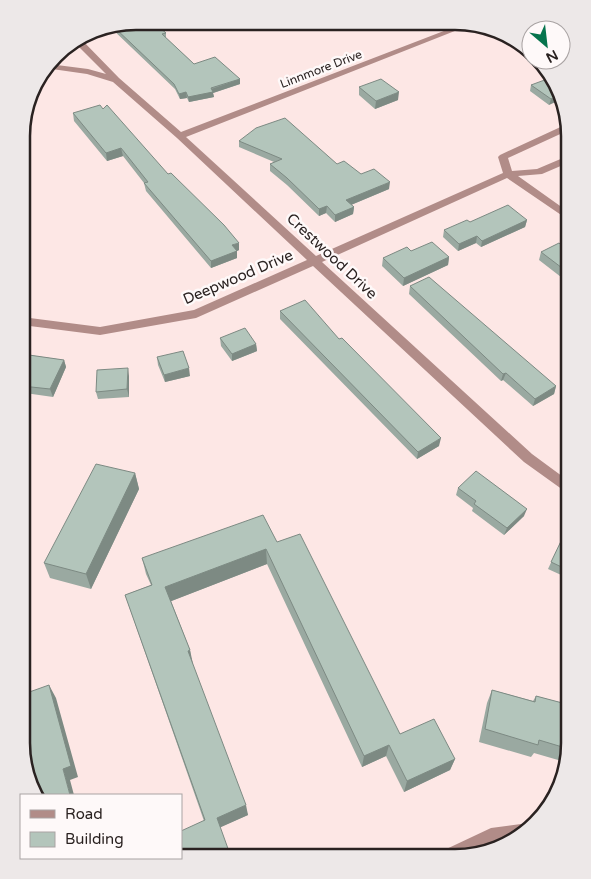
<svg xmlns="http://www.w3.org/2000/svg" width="591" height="879" font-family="'Varela Round',sans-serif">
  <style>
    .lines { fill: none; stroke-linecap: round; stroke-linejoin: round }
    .minor { fill: #b18c88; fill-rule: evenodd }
    .wall { fill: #9aa9a1 }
    .shaded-wall { fill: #7d8a83 }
    .building { fill: #b3c5bb; stroke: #7d8a83 }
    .labels { text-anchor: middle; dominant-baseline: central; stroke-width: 5; stroke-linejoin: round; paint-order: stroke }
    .far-street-label { font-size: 12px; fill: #2a2221; stroke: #fef9f9 }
    .street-label { font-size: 15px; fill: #2a2221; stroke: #fef9f9 }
    .rim { fill: none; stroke: #2a2221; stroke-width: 2.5 }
  </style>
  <rect width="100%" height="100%" fill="#fde7e5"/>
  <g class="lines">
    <path class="minor" d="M 475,23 L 186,137 L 316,256 L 503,173 L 498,157 L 500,155 L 567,124 L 569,130 L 508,158 L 512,171 L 537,169 L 570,155 L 570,162 L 542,174 L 518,176 L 570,213 L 570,221 L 507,178 L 322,262 L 532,454 L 570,482 L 570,495 L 524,462 L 313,266 L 196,318 L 100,335 L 22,325 L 22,317 L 100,327 L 194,310 L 307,260 L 177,138 L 113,82 L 87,74 L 45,68 L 49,64 L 88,69 L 106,74 L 74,42 L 80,38 L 119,78 L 181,132 L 462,24 Z
      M 521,824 L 527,827 L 508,842 L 492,844 L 471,854 L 455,858 L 438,858 L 440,852 L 491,828 Z"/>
  </g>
  <path class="wall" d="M 110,27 L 159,27 L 166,33 L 166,38 L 194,64 L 240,79 L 240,84 L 213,93 L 214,97 L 189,102 L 187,98 L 180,99 L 175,89 Z
    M 507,37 L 525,45 L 531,54 Z
    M 531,85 L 561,92 L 549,105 L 530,91 Z
    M 359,87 L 398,100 L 375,109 L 359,95 Z
    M 73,113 L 168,174 L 239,250 L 237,251 L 237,258 L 211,268 L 146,191 L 144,183 L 123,156 L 107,161 L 74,121 Z
    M 239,141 L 337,164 L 361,174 L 389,189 L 351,205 L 354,207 L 353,214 L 335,222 L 326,213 L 319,216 L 287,185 L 270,171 L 270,164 L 274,162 L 239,147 Z
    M 527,220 L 525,227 L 481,247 L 476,243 L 458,251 L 443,237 L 444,230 L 470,222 Z
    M 570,247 L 570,284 L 539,260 L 541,252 Z
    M 411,251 L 449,257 L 448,265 L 403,286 L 382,266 L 383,258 Z
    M 570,285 L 570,295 L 567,293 Z
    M 410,286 L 556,386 L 554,394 L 533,406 L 503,380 L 501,381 L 409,294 Z
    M 280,311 L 339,339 L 439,446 L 417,459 L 280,319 Z
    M 220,338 L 256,344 L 257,351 L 232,361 L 221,346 Z
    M 22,354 L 64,360 L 66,367 L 53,397 L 25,393 L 22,399 Z
    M 157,357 L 190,376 L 165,382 L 158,365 Z
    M 129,376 L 129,397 L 98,399 L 96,392 Z
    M 135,473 L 139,489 L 91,589 L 50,578 L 44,563 Z
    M 458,488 L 524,516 L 504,535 L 472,511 L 473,508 L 456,495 Z
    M 563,537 L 570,540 L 570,579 L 548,569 Z
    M 277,542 L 400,734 L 455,759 L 450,770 L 404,792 L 386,756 L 362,767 L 267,564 L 171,601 L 190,650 L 192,664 L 248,815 L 220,827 L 204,821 L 125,595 L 151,585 L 146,574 L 142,558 Z
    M 492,690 L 533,701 L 536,696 L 570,705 L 569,751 L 565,762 L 534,753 L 531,757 L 479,742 L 487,703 Z"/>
  <path class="shaded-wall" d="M 240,79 L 240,84 L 213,93 L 214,97 L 189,102 L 188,97 Z
    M 186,92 L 187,98 L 180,99 L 179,94 Z
    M 399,92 L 398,100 L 375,109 L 376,101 Z
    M 561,94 L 562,99 L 549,105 L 551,99 Z
    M 121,148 L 123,156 L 107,161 L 106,153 Z
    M 390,182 L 389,189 L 346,207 L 346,200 Z
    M 327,206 L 326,213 L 319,216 L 319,209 Z
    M 354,207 L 353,214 L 335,222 L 335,215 Z
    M 527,220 L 525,227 L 481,247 L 482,241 Z
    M 477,236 L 476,243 L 458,251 L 459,244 Z
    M 239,243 L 239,250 L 237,251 L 237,258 L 211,268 L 211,261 L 232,245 Z
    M 449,257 L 448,265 L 403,286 L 404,278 Z
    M 256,344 L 257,351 L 232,361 L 232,354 Z
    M 64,360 L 66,367 L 53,397 L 50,389 Z
    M 128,368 L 129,376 L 129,397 L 127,389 Z
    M 189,368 L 190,376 L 165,382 L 164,375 Z
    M 506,373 L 503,380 L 501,381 L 503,374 Z
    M 22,386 L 25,393 L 22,399 Z
    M 556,386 L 554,394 L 533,406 L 535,399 Z
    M 441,438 L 439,446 L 417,459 L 418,452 Z
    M 135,473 L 139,489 L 91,589 L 86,574 Z
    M 527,509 L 524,516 L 504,535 L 507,528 Z
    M 266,549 L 267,564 L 169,602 L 165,587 Z
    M 190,650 L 193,664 L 190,665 L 188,651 Z
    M 49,685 L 56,698 L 78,777 L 70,780 L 74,795 L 70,795 L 63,769 Z
    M 389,745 L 386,756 L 362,767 L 364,756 Z
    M 455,759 L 450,770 L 404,792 L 407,781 Z
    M 246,805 L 248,815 L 219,828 L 217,818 Z"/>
  <path class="building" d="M 114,27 L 159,27 L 166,33 L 162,34 L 194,64 L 215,57 L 240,79 L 211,88 L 213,92 L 188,97 L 186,92 L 179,94 L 174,84 Z
    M 550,78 L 561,92 L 561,94 L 551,99 L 531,85 Z
    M 381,79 L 399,92 L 376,101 L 359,87 Z
    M 100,105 L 103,109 L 107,105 L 168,174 L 171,173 L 224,225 L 239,243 L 232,245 L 237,251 L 211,261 L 144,183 L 148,182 L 121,148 L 106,153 L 73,113 Z
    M 285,118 L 337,164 L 344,161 L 361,174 L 374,169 L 390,182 L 346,200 L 354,207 L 335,215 L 327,206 L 319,209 L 287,178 L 270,164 L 282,159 L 239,141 L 256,128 Z
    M 508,205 L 527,220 L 482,241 L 477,236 L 459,244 L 444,230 L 467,220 L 470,222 Z
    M 432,242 L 449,257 L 404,278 L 383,258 L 407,247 L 411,251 Z
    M 559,243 L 566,248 L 569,246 L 570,247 L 570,274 L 541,252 Z
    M 429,277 L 556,386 L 535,399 L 506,373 L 503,374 L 410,286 Z
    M 305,300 L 339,339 L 342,338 L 441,438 L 418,452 L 280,311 Z
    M 245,328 L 256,344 L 232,354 L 220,338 Z
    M 183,351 L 189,368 L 164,375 L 157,357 Z
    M 22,354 L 64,360 L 50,389 L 22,386 Z
    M 128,368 L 127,389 L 96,392 L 97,370 Z
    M 96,464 L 135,473 L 86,574 L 44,563 Z
    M 476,471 L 527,509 L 507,528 L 474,504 L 476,501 L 458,488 Z
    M 263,515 L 277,542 L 300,534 L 400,734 L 434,719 L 455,759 L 407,781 L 389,745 L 364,756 L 266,549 L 165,587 L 190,650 L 188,651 L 246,805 L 217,818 L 231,857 L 181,857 L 181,831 L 205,820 L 125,595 L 152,585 L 142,558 Z
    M 563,537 L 570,540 L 570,571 L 551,562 Z
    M 49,685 L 71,766 L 63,769 L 70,795 L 36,795 L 30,787 L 21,743 L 21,695 Z
    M 492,690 L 535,702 L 536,696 L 570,705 L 569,749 L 539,740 L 538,745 L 485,729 Z"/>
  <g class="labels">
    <g class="far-street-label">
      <text transform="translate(321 69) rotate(-21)">Linnmore Drive</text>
    </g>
    <g class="street-label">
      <text transform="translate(332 256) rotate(43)">Crestwood Drive</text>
      <text transform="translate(238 277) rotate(-23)">Deepwood Drive</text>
    </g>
  </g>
  <path d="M0 0H591V879H0ZM136 30H455A106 106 0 0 1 561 136V743A106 106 0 0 1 455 849H136A106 106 0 0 1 30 743V136A106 106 0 0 1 136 30Z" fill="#ede8e8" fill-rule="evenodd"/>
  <path class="rim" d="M136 30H455A106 106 0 0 1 561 136V743A106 106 0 0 1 455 849H136A106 106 0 0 1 30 743V136A106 106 0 0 1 136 30Z"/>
  <rect x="20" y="794" width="162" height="65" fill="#fef9f9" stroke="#a9a3a3"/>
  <rect x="30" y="810" width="25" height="8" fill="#b18c88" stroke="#a9a3a3"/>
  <text x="65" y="819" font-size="15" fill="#2a2221">Road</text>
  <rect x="30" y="832" width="25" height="15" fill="#b3c5bb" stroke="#a9a3a3"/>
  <text x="65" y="844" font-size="15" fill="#2a2221">Building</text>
  <g transform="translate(546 45) rotate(152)"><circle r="24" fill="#fef9f9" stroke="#a9a3a3"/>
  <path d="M0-4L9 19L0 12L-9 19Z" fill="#06744d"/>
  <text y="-8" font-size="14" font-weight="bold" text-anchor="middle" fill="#2a2221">N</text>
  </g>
</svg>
